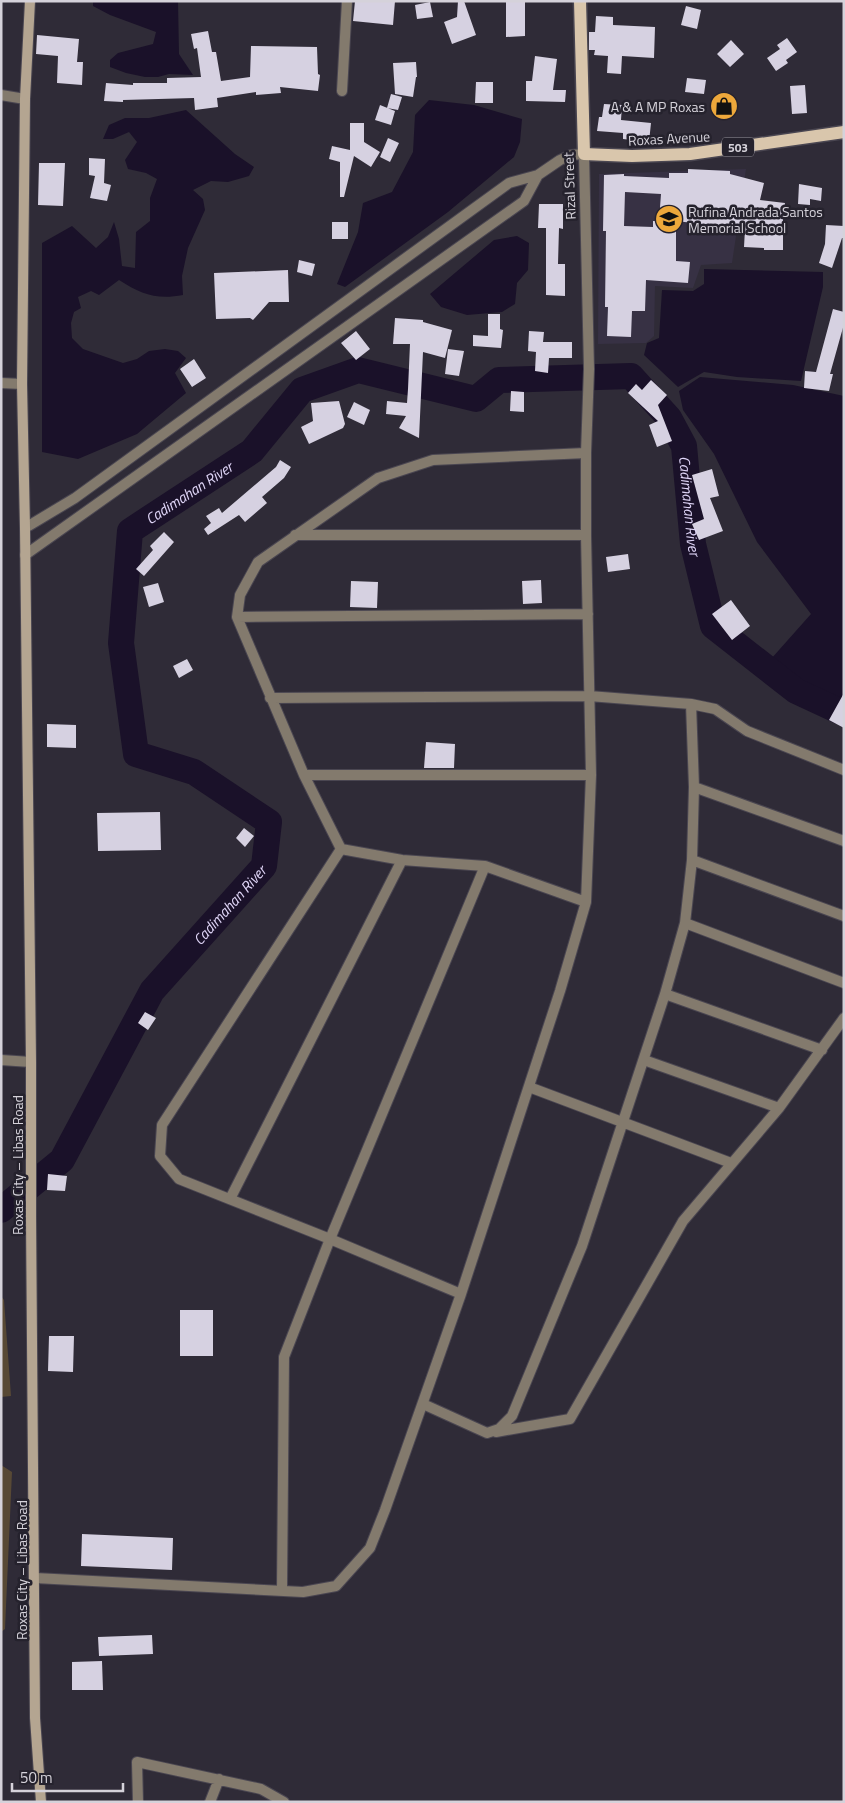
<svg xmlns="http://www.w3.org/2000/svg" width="845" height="1803" font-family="'Titillium Web',sans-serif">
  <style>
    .built { fill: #373144 }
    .green { fill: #584935 }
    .water { fill: #1a1129 }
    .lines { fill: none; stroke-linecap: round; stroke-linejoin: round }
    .river { stroke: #1a1129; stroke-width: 26 }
    .building { fill: #d6d1e1; fill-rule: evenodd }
    .minor-casing { stroke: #4a4651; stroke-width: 12 }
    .tertiary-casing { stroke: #4a4651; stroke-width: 12 }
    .secondary-casing { stroke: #4a4651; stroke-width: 12 }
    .primary-casing { stroke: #4a4651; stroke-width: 15 }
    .minor { stroke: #837a6d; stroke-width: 10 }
    .tertiary { stroke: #837a6d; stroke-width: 10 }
    .secondary { stroke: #b4a591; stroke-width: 10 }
    .primary { stroke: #d9c6ac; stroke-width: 12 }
    .labels { text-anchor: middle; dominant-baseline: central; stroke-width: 5; stroke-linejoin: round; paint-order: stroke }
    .shield { fill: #25222d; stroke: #a09da6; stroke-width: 1 }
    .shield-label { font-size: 12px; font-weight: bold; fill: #d5d2da }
    .poi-label { font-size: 14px; fill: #d5d2da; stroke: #25222d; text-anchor: end }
    .street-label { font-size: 14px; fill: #d5d2da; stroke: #25222d }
    .water-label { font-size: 15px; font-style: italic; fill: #e0d6f8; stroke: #25222d }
  </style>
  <rect width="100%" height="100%" fill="#2f2b37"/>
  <path class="built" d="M 746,169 L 732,263 L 701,265 L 693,288 L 655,286 L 654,336 L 646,343 L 598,344 L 599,174 Z"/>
  <path class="green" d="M 1,1296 L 4,1300 L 11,1396 L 1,1397 Z
    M 1,1465 L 12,1472 L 5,1629 L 1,1632 Z"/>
  <path class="water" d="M 93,1 L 178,1 L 179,54 L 193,75 L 169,74 L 158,77 L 145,77 L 126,73 L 110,67 L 110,60 L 118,53 L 153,44 L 156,32 L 110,15 L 93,6 Z
    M 429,100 L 474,105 L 522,119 L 520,142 L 514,157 L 448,212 L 345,287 L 337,284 L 358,232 L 363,203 L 392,192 L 413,152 L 415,115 Z
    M 186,110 L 235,154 L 254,167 L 249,176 L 228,182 L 211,181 L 193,190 L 203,199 L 205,210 L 188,248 L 182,276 L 183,295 C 156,300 141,294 119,280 L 99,295 L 91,291 L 78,297 L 81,308 L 74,312 L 71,323 L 72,338 L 83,349 L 123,363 L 137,359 L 149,351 L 165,349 L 178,351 L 186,358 L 175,373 L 186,393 L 137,434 L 78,459 L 42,452 L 42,243 L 72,226 L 96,248 L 108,237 L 114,222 L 119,239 L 122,266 L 135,268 L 136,232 L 150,221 L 150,198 L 157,179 L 146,173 L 128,169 L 125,160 L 137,142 L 129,132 L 113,139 L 103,139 L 109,125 L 125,118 L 149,118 Z
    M 517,236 L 529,243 L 528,270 L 517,283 L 515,304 L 502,312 L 467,315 L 441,307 L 430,294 L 494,240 Z
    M 704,269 L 823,272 L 823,287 L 801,381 L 737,377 L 704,372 L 678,387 L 644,355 L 647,343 L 659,338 L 662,290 L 693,291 L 704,284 Z
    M 700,377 L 793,385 L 844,396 L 844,715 L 792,688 L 763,668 L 811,614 L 757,542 L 714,454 L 683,410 L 679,391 Z"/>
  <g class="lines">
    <path class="river" id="s1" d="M 1,1210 L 62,1160 L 152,991 L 264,866 L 269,822 L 194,772 L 136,754 L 121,643 L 130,531 L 252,451 L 302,390 L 358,370 L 476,399 L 499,380 L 631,376 L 669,418 L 684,446 L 693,544 L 713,626 L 796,691 L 839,711"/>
  </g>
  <path class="building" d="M 355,1 L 395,1 L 393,25 L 353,21 Z
    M 458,1 L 464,1 L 476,35 L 452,44 L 444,22 L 457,17 Z
    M 506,1 L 525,1 L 525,36 L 506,37 Z
    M 430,2 L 433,17 L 417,19 L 415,5 Z
    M 686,6 L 701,10 L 697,29 L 681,25 Z
    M 596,16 L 613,17 L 613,25 L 655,27 L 654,58 L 622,56 L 621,74 L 607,73 L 608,56 L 594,55 L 595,50 L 589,50 L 589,32 L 595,32 Z
    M 208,31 L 212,52 L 216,52 L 221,81 L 250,77 L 251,46 L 317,47 L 318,74 L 320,75 L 318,91 L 280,87 L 281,93 L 256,95 L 256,92 L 217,98 L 218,107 L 195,110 L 194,98 L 123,100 L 123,102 L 104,101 L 106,83 L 133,85 L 133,83 L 167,83 L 167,78 L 201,77 L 197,48 L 194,49 L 191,34 Z
    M 37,35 L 79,39 L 77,62 L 83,62 L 82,85 L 57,83 L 58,56 L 36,54 Z
    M 787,38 L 797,52 L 786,60 L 788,63 L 776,71 L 767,58 L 780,49 L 777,45 Z
    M 731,40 L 744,54 L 730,67 L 717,54 Z
    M 535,56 L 557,59 L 553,90 L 566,90 L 565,102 L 526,101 L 526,81 L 532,81 Z
    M 416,62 L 417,77 L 416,77 L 413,97 L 395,94 L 393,63 Z
    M 687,78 L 706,80 L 704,94 L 685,92 Z
    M 476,82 L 493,82 L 493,103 L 475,103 Z
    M 805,85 L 807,113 L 792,114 L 790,86 Z
    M 391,94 L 402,97 L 398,110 L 387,108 Z
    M 604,104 L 622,105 L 621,120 L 651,123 L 649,142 L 623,139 L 623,133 L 597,131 L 599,117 L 602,117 Z
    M 380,105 L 395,111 L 391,125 L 375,120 Z
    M 350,123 L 364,123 L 364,142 L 380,152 L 371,167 L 354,156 L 344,197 L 340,197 L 340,162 L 329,159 L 332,146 L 350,150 Z
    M 388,138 L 399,143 L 390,162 L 380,157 Z
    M 89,158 L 105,159 L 104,183 L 111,185 L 107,201 L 90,198 L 95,176 L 89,175 Z
    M 39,163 L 65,163 L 63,206 L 38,205 Z
    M 688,169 L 730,171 L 730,174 L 764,183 L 760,200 L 785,203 L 783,217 L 783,250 L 764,250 L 764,248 L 744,247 L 745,229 L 676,221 L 676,261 L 690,262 L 688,283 L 646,280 L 645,311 L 632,311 L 631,337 L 607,336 L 608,307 L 605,307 L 606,231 L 603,231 L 604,175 L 624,174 L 624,176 L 669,178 L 669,173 L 688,173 ZM 625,192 L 661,194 L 659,221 L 653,221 L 653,227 L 624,226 Z
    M 799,184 L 822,188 L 821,201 L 810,199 L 810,205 L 798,204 Z
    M 539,204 L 563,204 L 563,229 L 559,228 L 558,264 L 565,264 L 565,296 L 546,295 L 546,228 L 538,228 Z
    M 332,222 L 348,222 L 348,239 L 332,239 Z
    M 826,225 L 844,226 L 844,238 L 842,238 L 832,268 L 819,263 L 825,244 Z
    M 299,260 L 315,264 L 312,276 L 297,272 Z
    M 288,270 L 289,302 L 269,302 L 253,320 L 250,318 L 216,319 L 214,273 Z
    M 833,309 L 844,312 L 844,324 L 830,374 L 833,374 L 829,391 L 804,388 L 805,371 L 816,372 Z
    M 488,314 L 500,314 L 500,329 L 503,330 L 501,348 L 473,346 L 473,335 L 488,336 Z
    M 395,318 L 423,320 L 423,322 L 452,330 L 445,358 L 423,352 L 419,438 L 399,428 L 406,416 L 386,414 L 387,401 L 407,403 L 408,389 L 410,344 L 393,344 Z
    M 356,331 L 370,349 L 356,360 L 341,343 Z
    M 529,331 L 544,332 L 543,342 L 572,342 L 572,358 L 549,358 L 548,373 L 535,371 L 536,352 L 528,351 Z
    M 448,349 L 464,351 L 459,376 L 445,374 Z
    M 194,359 L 206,378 L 192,387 L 180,369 Z
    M 651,380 L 667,395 L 658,405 L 672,441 L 657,447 L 649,425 L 658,421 L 628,393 L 636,384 L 642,390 Z
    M 511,391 L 524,392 L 524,412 L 510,411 Z
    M 339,401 L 345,424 L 343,428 L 309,444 L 301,427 L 313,421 L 311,403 Z
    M 354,402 L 370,410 L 364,425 L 347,417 Z
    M 280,460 L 291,467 L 284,478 L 262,497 L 267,503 L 245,522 L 239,515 L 208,535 L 204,529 L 211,523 L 206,516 L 219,508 L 222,513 L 276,467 Z
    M 712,469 L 719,496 L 710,498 L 723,531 L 699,540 L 692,524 L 704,519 L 692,475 Z
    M 164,532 L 174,542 L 144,576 L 136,569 L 153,550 L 150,546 Z
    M 628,554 L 630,569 L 608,572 L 606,557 Z
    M 541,580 L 542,603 L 523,604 L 522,581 Z
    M 351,581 L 378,582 L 377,608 L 350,607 Z
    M 158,583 L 164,602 L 149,607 L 143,587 Z
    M 731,600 L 750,626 L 732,640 L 712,614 Z
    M 187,659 L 193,670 L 179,678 L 173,666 Z
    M 844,693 L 844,728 L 829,720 Z
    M 47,724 L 76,725 L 76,748 L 47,747 Z
    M 426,742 L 455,744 L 454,768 L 424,768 Z
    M 160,812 L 161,850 L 98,851 L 97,813 Z
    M 244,828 L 254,836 L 245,847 L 236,838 Z
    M 145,1012 L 156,1018 L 148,1030 L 138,1023 Z
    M 48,1174 L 67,1176 L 65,1191 L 47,1190 Z
    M 180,1310 L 213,1310 L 213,1356 L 180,1356 Z
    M 49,1336 L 74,1336 L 73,1372 L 48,1371 Z
    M 82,1534 L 173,1538 L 172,1570 L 81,1566 Z
    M 152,1635 L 153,1654 L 99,1656 L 98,1637 Z
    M 102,1661 L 103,1690 L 72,1690 L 72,1662 Z"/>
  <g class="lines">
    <g class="minor-casing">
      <path id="minor" d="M 342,91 L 347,1
        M 1,95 L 25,99
        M 1,383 L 22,384
        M 586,453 L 433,460 L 378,478 L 258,562 L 240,595 L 237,617 L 304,775 L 341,849 L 402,860 L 485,866 L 586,902
        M 295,535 L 586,535
        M 237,617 L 588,614
        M 270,698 L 589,696 L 691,704 L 715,709 L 747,731 L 844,770
        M 304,775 L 591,775
        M 694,787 L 844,841
        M 341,849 L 162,1125 L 160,1156 L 179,1179 L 330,1239 L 461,1294
        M 692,860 L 844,916
        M 685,923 L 844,983
        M 665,994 L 822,1050
        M 1,1060 L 31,1062
        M 644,1060 L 779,1108
        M 529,1087 L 731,1163
        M 230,1199 L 402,860
        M 423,1404 L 487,1433 L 499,1429 L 512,1416 L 582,1246 L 665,994 L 685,923 L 692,860 L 694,787 L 691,704
        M 496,1432 L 570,1419 L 683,1221 L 779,1108 L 844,1018
        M 35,1578 L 303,1592 L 336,1586 L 370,1548 L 385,1510 L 461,1294 L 560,991 L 586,902 L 591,775 L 586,535 L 586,453 L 589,369 L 584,154
        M 282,1590 L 284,1357 L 330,1239 L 485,866
        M 138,1802 L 137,1762 L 261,1789 L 284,1802
        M 210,1802 L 219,1779"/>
    </g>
    <g class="tertiary-casing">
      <path id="tertiary" d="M 25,528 L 75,498 L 509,183 L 538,175 L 560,160 L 571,155 L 584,154
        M 25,555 L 524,201 L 538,175"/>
    </g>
    <g class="secondary-casing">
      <path id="secondary" d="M 30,1 L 25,99 L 22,384 L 25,528 L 31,1062 L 31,1216 L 35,1718 L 41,1802"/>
    </g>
    <g class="primary-casing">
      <path id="primary" d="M 580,1 L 584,154 L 632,156 L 690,154 L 844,132"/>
    </g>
    <use href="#minor" class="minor"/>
    <use href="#tertiary" class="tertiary"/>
    <use href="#secondary" class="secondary"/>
    <use href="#primary" class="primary"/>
  </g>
  <defs>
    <g id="shop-disc" transform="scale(1.4375)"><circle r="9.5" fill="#eda83b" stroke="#25222d"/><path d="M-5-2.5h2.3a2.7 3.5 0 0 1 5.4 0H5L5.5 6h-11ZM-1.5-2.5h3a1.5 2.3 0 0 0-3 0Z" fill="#111"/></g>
    <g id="school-disc" transform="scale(1.4375)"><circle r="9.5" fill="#eda83b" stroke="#25222d"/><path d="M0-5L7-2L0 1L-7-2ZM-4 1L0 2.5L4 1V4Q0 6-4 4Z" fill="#111"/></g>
  </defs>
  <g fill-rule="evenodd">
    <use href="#shop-disc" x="724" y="106"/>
    <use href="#school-disc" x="669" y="219"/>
  </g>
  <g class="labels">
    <rect class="shield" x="722" y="137.5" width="32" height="19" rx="4"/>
    <g class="shield-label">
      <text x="738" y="147">503</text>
    </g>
    <g class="poi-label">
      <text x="705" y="106">A &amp; A MP Roxas</text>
      <text x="688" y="211" text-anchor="start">Rufina Andrada Santos<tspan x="688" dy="16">Memorial School</tspan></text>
    </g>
    <g class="street-label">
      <text transform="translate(669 138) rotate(-3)">Roxas Avenue</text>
      <text transform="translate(569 186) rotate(-92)">Rizal Street</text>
      <text transform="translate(17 1165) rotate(-90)">Roxas City – Libas Road</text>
      <text transform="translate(21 1570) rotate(-90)">Roxas City – Libas Road</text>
    </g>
    <g class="water-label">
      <text stroke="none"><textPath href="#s1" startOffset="928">Cadimahan River</textPath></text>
      <text stroke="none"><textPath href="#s1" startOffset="1574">Cadimahan River</textPath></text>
      <text stroke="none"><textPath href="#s1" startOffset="386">Cadimahan River</textPath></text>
    </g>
  </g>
  <rect width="845" height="1803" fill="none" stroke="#d5d2da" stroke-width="5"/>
  <path d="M12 1783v8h111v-8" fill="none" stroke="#d5d2da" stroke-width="2.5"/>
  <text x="20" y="1783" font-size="15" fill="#d5d2da" stroke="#25222d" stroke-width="4" paint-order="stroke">50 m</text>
</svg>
